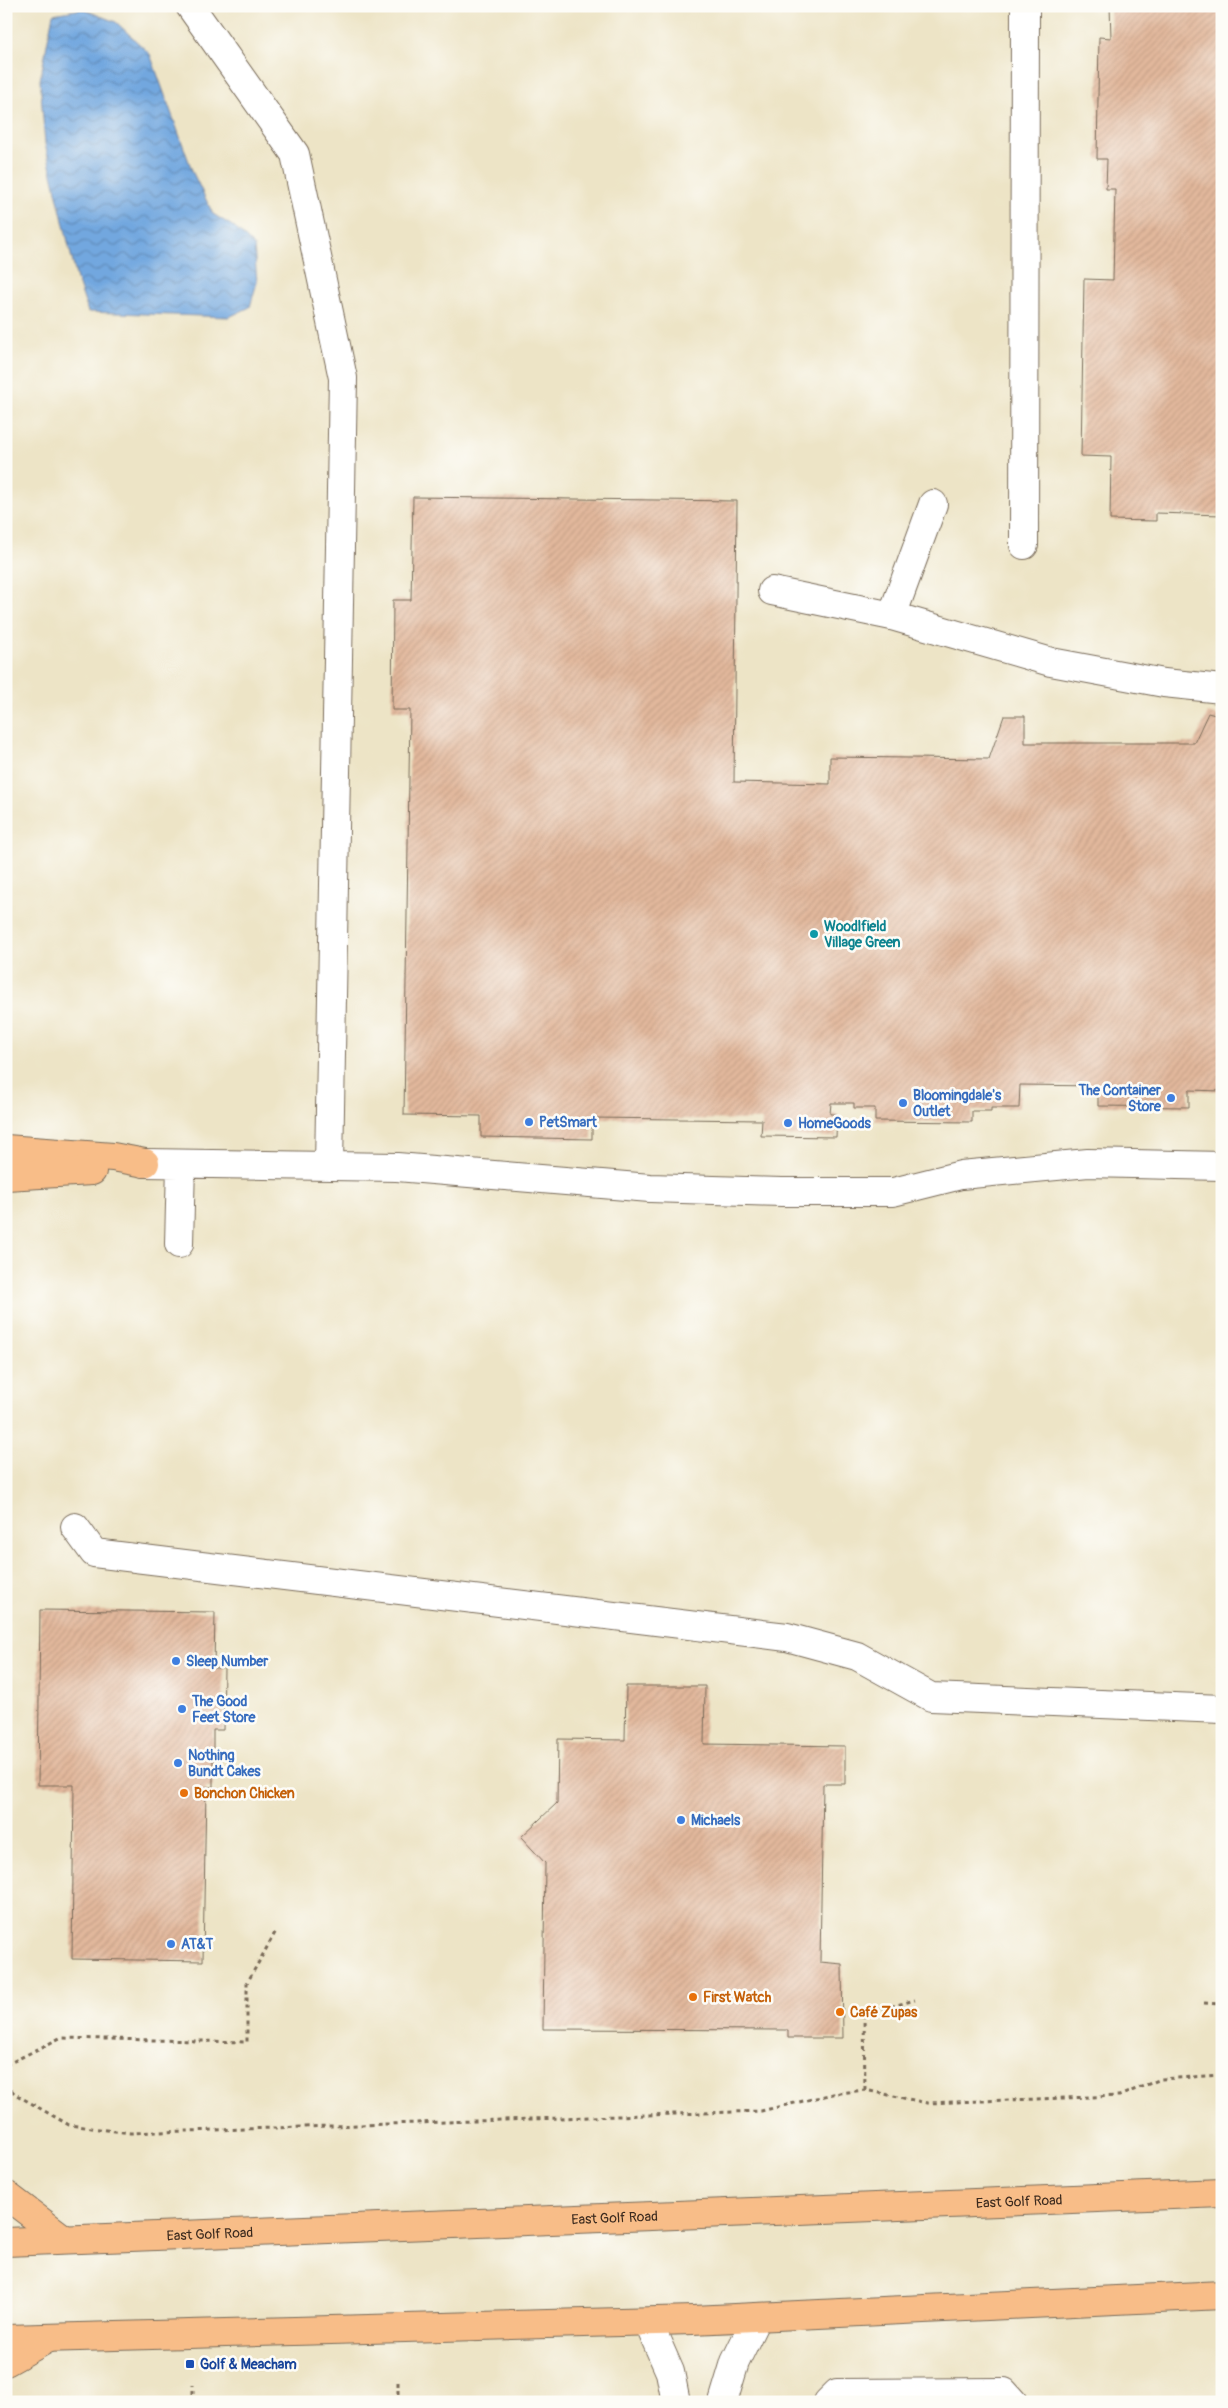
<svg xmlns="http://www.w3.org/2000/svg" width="1228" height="2408" font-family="Pangolin,sans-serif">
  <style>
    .water { fill: url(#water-waves); stroke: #56687e }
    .building { fill: url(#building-hatch) }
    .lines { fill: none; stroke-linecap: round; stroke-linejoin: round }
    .minor-casing { stroke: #796b59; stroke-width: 30 }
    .major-casing { stroke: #796b59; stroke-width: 30 }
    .path { stroke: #796b59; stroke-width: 3; stroke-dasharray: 4 4; stroke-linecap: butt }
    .minor { stroke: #fff; stroke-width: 28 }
    .major { stroke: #f8bd88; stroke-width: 28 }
    .culture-dot { fill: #0f9aa8; stroke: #fdfcf7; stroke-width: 2 }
    .shop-dot { fill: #3f7fe0; stroke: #fdfcf7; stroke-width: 2 }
    .food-dot { fill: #e8710a; stroke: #fdfcf7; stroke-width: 2 }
    .transit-dot { fill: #1a4fb4; stroke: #fdfcf7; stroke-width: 2 }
    .labels { text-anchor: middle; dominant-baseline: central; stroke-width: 5; stroke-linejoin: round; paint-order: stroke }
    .culture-label { font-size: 14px; font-weight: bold; fill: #0d838f; stroke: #fdfcf7; text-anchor: start }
    .shop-label { font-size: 14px; font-weight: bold; fill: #366cbe; stroke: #fdfcf7; text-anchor: start }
    .food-label { font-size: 14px; font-weight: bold; fill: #c56008; stroke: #fdfcf7; text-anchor: start }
    .street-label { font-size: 14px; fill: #3b2a1e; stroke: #fdfcf7 }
    .transit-label { font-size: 14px; font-weight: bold; fill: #164399; stroke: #fdfcf7; text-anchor: start }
  </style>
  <defs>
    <pattern id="water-waves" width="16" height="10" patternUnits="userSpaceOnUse" patternTransform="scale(1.25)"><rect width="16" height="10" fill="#72a7df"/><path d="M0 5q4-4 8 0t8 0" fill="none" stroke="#5f88b4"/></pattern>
    <pattern id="building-hatch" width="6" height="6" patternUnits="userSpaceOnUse" patternTransform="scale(1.25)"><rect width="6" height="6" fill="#e2b89c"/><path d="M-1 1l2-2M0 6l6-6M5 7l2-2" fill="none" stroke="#c39e86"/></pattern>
  </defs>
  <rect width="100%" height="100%" fill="#fdfcf7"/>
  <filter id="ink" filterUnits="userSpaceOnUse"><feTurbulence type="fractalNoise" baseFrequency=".02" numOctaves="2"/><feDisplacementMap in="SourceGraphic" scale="10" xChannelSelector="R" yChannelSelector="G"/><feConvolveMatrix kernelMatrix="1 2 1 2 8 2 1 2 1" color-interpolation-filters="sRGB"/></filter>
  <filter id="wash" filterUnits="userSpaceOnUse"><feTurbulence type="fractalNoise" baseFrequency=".0096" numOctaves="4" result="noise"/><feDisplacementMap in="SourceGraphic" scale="20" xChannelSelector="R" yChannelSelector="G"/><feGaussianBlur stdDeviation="1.12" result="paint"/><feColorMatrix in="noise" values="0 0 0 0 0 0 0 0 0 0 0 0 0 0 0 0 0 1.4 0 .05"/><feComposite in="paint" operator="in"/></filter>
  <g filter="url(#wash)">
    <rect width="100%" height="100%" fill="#ede4c6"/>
    <path class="water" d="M 82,9 L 116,22 L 150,54 L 193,173 L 213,214 L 234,227 L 254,246 L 257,282 L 250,307 L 229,317 L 88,312 L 76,276 L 45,144 L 40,80 L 53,14 Z"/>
    <g id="blocks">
      <path class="building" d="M 1110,6 L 1222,6 L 1222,515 L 1156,513 L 1156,521 L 1110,520 L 1111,457 L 1081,456 L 1084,279 L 1113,280 L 1115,189 L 1106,189 L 1107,159 L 1097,159 L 1099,37 L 1111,38 Z
        M 413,497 L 737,501 L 734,782 L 830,784 L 830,757 L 989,759 L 1004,716 L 1025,716 L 1025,743 L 1194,743 L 1208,713 L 1222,717 L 1222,1091 L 1189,1090 L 1189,1107 L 1098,1106 L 1098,1086 L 1020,1085 L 1019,1108 L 991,1108 L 991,1111 L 972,1111 L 972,1122 L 875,1121 L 875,1108 L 854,1108 L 854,1103 L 831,1103 L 830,1114 L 837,1114 L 836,1137 L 761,1136 L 762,1120 L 592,1118 L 592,1139 L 481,1137 L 481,1116 L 404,1115 L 410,710 L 392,710 L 393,600 L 411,600 Z
        M 40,1610 L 215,1612 L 214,1668 L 224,1668 L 223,1730 L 213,1730 L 213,1787 L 206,1787 L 203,1961 L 72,1959 L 74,1785 L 38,1785 Z
        M 626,1686 L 705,1686 L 704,1744 L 845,1746 L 845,1784 L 823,1784 L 820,1962 L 842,1964 L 843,2038 L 788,2038 L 788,2030 L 543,2029 L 545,1863 L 521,1837 L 557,1803 L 558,1739 L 625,1740 Z"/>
    </g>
  </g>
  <g filter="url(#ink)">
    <use href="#blocks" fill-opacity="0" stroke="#796b59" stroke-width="1"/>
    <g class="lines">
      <g class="minor-casing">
        <path id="minor" d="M 190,6 L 295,154 L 343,378 L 329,1166
          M 1024,545 L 1025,6
          M 772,591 L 892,616 L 1051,662 L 1164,683 L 1222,689
          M 892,616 L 933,504
          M 145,1163 L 397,1167 L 650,1188 L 782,1192 L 893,1192 L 961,1175 L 1088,1163 L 1222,1166
          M 179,1244 L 181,1164
          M 75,1527 L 94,1553 L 787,1637 L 857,1656 L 931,1697 L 1222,1709
          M 648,2322 L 670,2372 L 676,2402
          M 723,2402 L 735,2362 L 757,2317
          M 828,2402 L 837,2393 L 1004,2392 L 1013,2402"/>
      </g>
      <g class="major-casing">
        <g id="major">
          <path d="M 6,1149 L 113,1157 L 145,1163"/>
          <path d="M 6,1176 L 92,1171"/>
          <path d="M 6,2195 L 64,2239"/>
          <path id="s1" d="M 6,2242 L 1222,2193"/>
          <path d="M 6,2339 L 693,2320 L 1222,2295"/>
          <path d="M 6,2362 L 47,2339"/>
        </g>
      </g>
      <path class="path" d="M 1204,2003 L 1222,2004
        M 6,2065 L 60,2038 L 247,2042 L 247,1983 L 276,1931
        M 6,2084 L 15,2094 L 69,2125 L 130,2133 L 761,2111 L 833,2094 L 865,2090 L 927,2103 L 1119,2096 L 1161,2079 L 1222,2075
        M 865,2090 L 864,2014 L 915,2000
        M 193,2402 L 193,2385
        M 398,2402 L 398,2379"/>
      <use href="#minor" class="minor"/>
      <use href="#major" class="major"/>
    </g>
  </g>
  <circle class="culture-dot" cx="814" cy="934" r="5"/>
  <g class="shop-dot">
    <circle cx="1171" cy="1098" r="5"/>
    <circle cx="903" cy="1103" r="5"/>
    <circle cx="529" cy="1122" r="5"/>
    <circle cx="788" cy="1123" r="5"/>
    <circle cx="176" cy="1661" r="5"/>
    <circle cx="182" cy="1709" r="5"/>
    <circle cx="178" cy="1763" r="5"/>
    <circle cx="681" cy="1820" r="5"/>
    <circle cx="171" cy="1944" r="5"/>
  </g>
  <g class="food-dot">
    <circle cx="184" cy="1793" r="5"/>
    <circle cx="693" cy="1997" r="5"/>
    <circle cx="840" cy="2012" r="5"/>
  </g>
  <rect class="transit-dot" x="185" y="2359" width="10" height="10" rx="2.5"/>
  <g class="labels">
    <g class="culture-label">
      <text x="824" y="926">Woodlfield<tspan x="824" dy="16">Village Green</tspan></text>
    </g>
    <g class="shop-label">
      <text x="1161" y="1090" text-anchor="end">The Container<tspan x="1161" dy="16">Store</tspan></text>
      <text x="913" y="1095">Bloomingdale's<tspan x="913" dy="16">Outlet</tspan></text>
      <text x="539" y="1122">PetSmart</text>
      <text x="798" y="1123">HomeGoods</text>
      <text x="186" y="1661">Sleep Number</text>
      <text x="192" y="1701">The Good<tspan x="192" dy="16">Feet Store</tspan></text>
      <text x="188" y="1755">Nothing<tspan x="188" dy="16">Bundt Cakes</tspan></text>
      <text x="691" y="1820">Michaels</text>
      <text x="181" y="1944">AT&amp;T</text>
    </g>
    <g class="food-label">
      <text x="194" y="1793">Bonchon Chicken</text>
      <text x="703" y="1997">First Watch</text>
      <text x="850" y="2012">Café Zupas</text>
    </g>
    <g class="street-label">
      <text stroke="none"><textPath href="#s1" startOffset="1014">East Golf Road</textPath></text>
      <text stroke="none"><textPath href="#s1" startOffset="609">East Golf Road</textPath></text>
      <text stroke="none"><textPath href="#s1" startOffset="204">East Golf Road</textPath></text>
    </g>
    <g class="transit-label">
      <text x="200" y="2364">Golf &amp; Meacham</text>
    </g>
  </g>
  <rect width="1228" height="2408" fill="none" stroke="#fdfcf7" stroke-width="25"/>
</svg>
